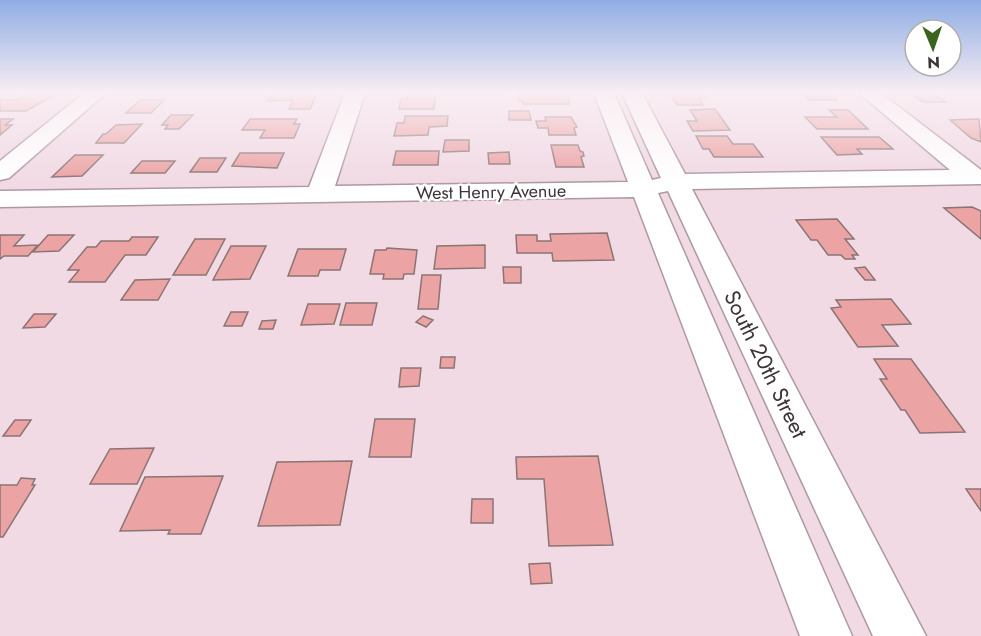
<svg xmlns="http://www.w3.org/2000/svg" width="981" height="636" font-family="Jost,sans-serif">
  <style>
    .building { fill: #eca3a4; stroke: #8a7474; stroke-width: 1.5 }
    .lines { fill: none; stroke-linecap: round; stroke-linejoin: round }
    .minor-casing { stroke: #ae99a2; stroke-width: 3 }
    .minor { fill: #fff; fill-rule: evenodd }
    .labels { text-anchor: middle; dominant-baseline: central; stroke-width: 4.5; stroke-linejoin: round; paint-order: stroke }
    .far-street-label { font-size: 18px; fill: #3d3438; stroke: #fff }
    .street-label { font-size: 22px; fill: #3d3438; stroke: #fff }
  </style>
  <rect width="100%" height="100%" fill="#f1dae4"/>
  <path class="building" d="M 273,93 L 314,93 L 312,97 L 316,96 L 310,109 L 289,109 L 293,100 L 268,101 Z
    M 408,93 L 449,93 L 436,93 L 434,109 L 399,109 L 401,99 L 407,99 Z
    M 545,93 L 567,93 L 569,104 L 523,104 L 523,101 L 518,101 L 517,94 Z
    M 670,93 L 702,93 L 706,98 L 699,98 L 703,105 L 677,105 Z
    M 778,93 L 829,93 L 837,100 L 809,100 L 804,95 L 780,95 Z
    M 910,93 L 933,93 L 946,102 L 923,102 Z
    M 26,94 L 56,94 L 26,111 L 0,111 L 0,100 L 17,100 Z
    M 140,100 L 164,100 L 151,113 L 126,113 Z
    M 715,109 L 730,130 L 693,131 L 687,121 L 697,121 L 690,110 Z
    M 829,110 L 848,110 L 868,129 L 817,129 L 805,117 L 837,117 Z
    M 509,111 L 529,111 L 531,120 L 509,120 Z
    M 171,115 L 193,115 L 179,129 L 165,129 L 168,125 L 162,125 Z
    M 405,116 L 448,116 L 447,126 L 429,127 L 428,135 L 394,136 L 397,123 L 404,123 Z
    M 545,117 L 571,117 L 577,127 L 574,128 L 576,135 L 549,135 L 548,128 L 538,128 L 536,121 L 546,121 Z
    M 0,119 L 13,119 L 5,125 L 12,125 L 0,135 Z
    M 250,119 L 297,119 L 294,124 L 300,124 L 294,138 L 260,138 L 265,130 L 242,130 Z
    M 979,119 L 981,142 L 971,138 L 950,120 Z
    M 142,124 L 124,143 L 96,143 L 103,134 L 106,134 L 116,125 Z
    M 696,136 L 727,136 L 733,144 L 753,144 L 763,157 L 714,157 L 709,149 L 703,149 Z
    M 821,137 L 879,137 L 893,149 L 857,149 L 862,154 L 837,155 Z
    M 445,140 L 469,140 L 469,151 L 443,152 Z
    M 551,145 L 578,145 L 580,151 L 583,152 L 584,156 L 581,157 L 584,167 L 556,167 Z
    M 396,151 L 439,151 L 438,165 L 393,165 Z
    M 509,152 L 510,164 L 489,164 L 488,153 Z
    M 240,153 L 284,153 L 277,168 L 232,166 Z
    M 75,155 L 103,155 L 82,176 L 52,177 Z
    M 200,158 L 226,158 L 217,172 L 190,172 Z
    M 142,161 L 175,161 L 165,173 L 131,173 Z
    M 972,207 L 981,211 L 981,239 L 944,208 Z
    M 837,219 L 854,239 L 845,239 L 858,255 L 852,255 L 855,259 L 845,259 L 841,255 L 828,255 L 817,240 L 811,240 L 796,220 Z
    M 607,233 L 614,260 L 553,261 L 552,253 L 517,253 L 516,235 L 537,235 L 537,241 L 551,241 L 550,234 Z
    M 0,235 L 24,235 L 14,246 L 38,245 L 28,256 L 4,256 L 0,259 Z
    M 48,235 L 74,235 L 59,251 L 33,252 Z
    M 132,237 L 158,237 L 146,255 L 125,255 L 105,282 L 69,282 L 79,270 L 68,270 L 87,247 L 96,247 L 101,241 L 129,241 Z
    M 195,239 L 225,239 L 206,275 L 173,275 Z
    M 485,245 L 485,268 L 434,269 L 437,246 Z
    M 231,246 L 266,246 L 250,279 L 213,280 Z
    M 387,248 L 417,250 L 414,274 L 404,274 L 403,279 L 383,279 L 384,274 L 370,274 L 375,250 L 386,250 Z
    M 298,249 L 346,249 L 340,270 L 320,270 L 318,276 L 288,276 Z
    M 503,267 L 521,267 L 521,283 L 504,283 Z
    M 865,267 L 875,280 L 865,280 L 855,268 Z
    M 422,275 L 441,275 L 438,309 L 418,309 Z
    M 170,279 L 158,300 L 121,300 L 135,280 Z
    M 891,299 L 911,324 L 882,325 L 898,346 L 858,347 L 831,308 L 841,307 L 836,300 Z
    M 346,303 L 377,303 L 372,325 L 340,325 Z
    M 308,304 L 340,304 L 334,324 L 301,325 Z
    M 231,312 L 248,312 L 242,326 L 224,326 Z
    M 34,314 L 56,314 L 45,327 L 23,328 Z
    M 423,316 L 433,320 L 426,327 L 416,322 Z
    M 276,320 L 273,329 L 259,329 L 262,321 Z
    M 441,357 L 455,357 L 454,368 L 440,368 Z
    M 874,359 L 911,359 L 965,432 L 920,433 L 905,410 L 901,410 L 880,379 L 887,379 Z
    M 401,368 L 421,368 L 419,386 L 399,387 Z
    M 375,419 L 415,419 L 411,457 L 369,457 Z
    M 15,420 L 31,420 L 20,436 L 3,436 Z
    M 154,448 L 137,484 L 90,484 L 110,449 Z
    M 598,456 L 613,545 L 549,546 L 544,479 L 517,479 L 516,457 Z
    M 352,461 L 340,525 L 258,526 L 277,462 Z
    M 223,476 L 201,534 L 168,534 L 170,530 L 120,531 L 145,477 Z
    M 21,478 L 35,479 L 32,485 L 35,485 L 3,537 L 0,537 L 0,485 L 17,485 Z
    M 966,489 L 981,489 L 981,511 Z
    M 472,499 L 493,499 L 493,523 L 471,523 Z
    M 550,563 L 552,583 L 531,584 L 529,564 Z"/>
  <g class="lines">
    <g class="minor-casing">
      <path id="minor" d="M 84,93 L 106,93 L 9,178 L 0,180 L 0,161 Z
        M 345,93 L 365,93 L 335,186 L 628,182 L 594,93 L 614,93 L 652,180 L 661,178 L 622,93 L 642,93 L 685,174 L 950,170 L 859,93 L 881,93 L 981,170 L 981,184 L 692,189 L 926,636 L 873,636 L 668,191 L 658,193 L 852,636 L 800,636 L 634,197 L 0,207 L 0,191 L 309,187 Z"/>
    </g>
    <use href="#minor" class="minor"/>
  </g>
  <linearGradient id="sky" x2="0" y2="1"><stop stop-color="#8fade4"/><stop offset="0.51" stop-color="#f9eef3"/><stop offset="1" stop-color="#f9eef3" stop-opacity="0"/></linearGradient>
  <rect width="981" height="182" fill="url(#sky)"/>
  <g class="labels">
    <g class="far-street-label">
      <text transform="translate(491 192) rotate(-1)">West Henry Avenue</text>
    </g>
    <g class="street-label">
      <text transform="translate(766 364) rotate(64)">South 20th Street</text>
    </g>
  </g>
  <g transform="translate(933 48) rotate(178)"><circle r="28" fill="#ffffff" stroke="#b1aeaf" stroke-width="1.5"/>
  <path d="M0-4.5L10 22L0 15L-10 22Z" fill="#3a631e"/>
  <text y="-9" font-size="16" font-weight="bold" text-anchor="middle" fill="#3d3438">N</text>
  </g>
</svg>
